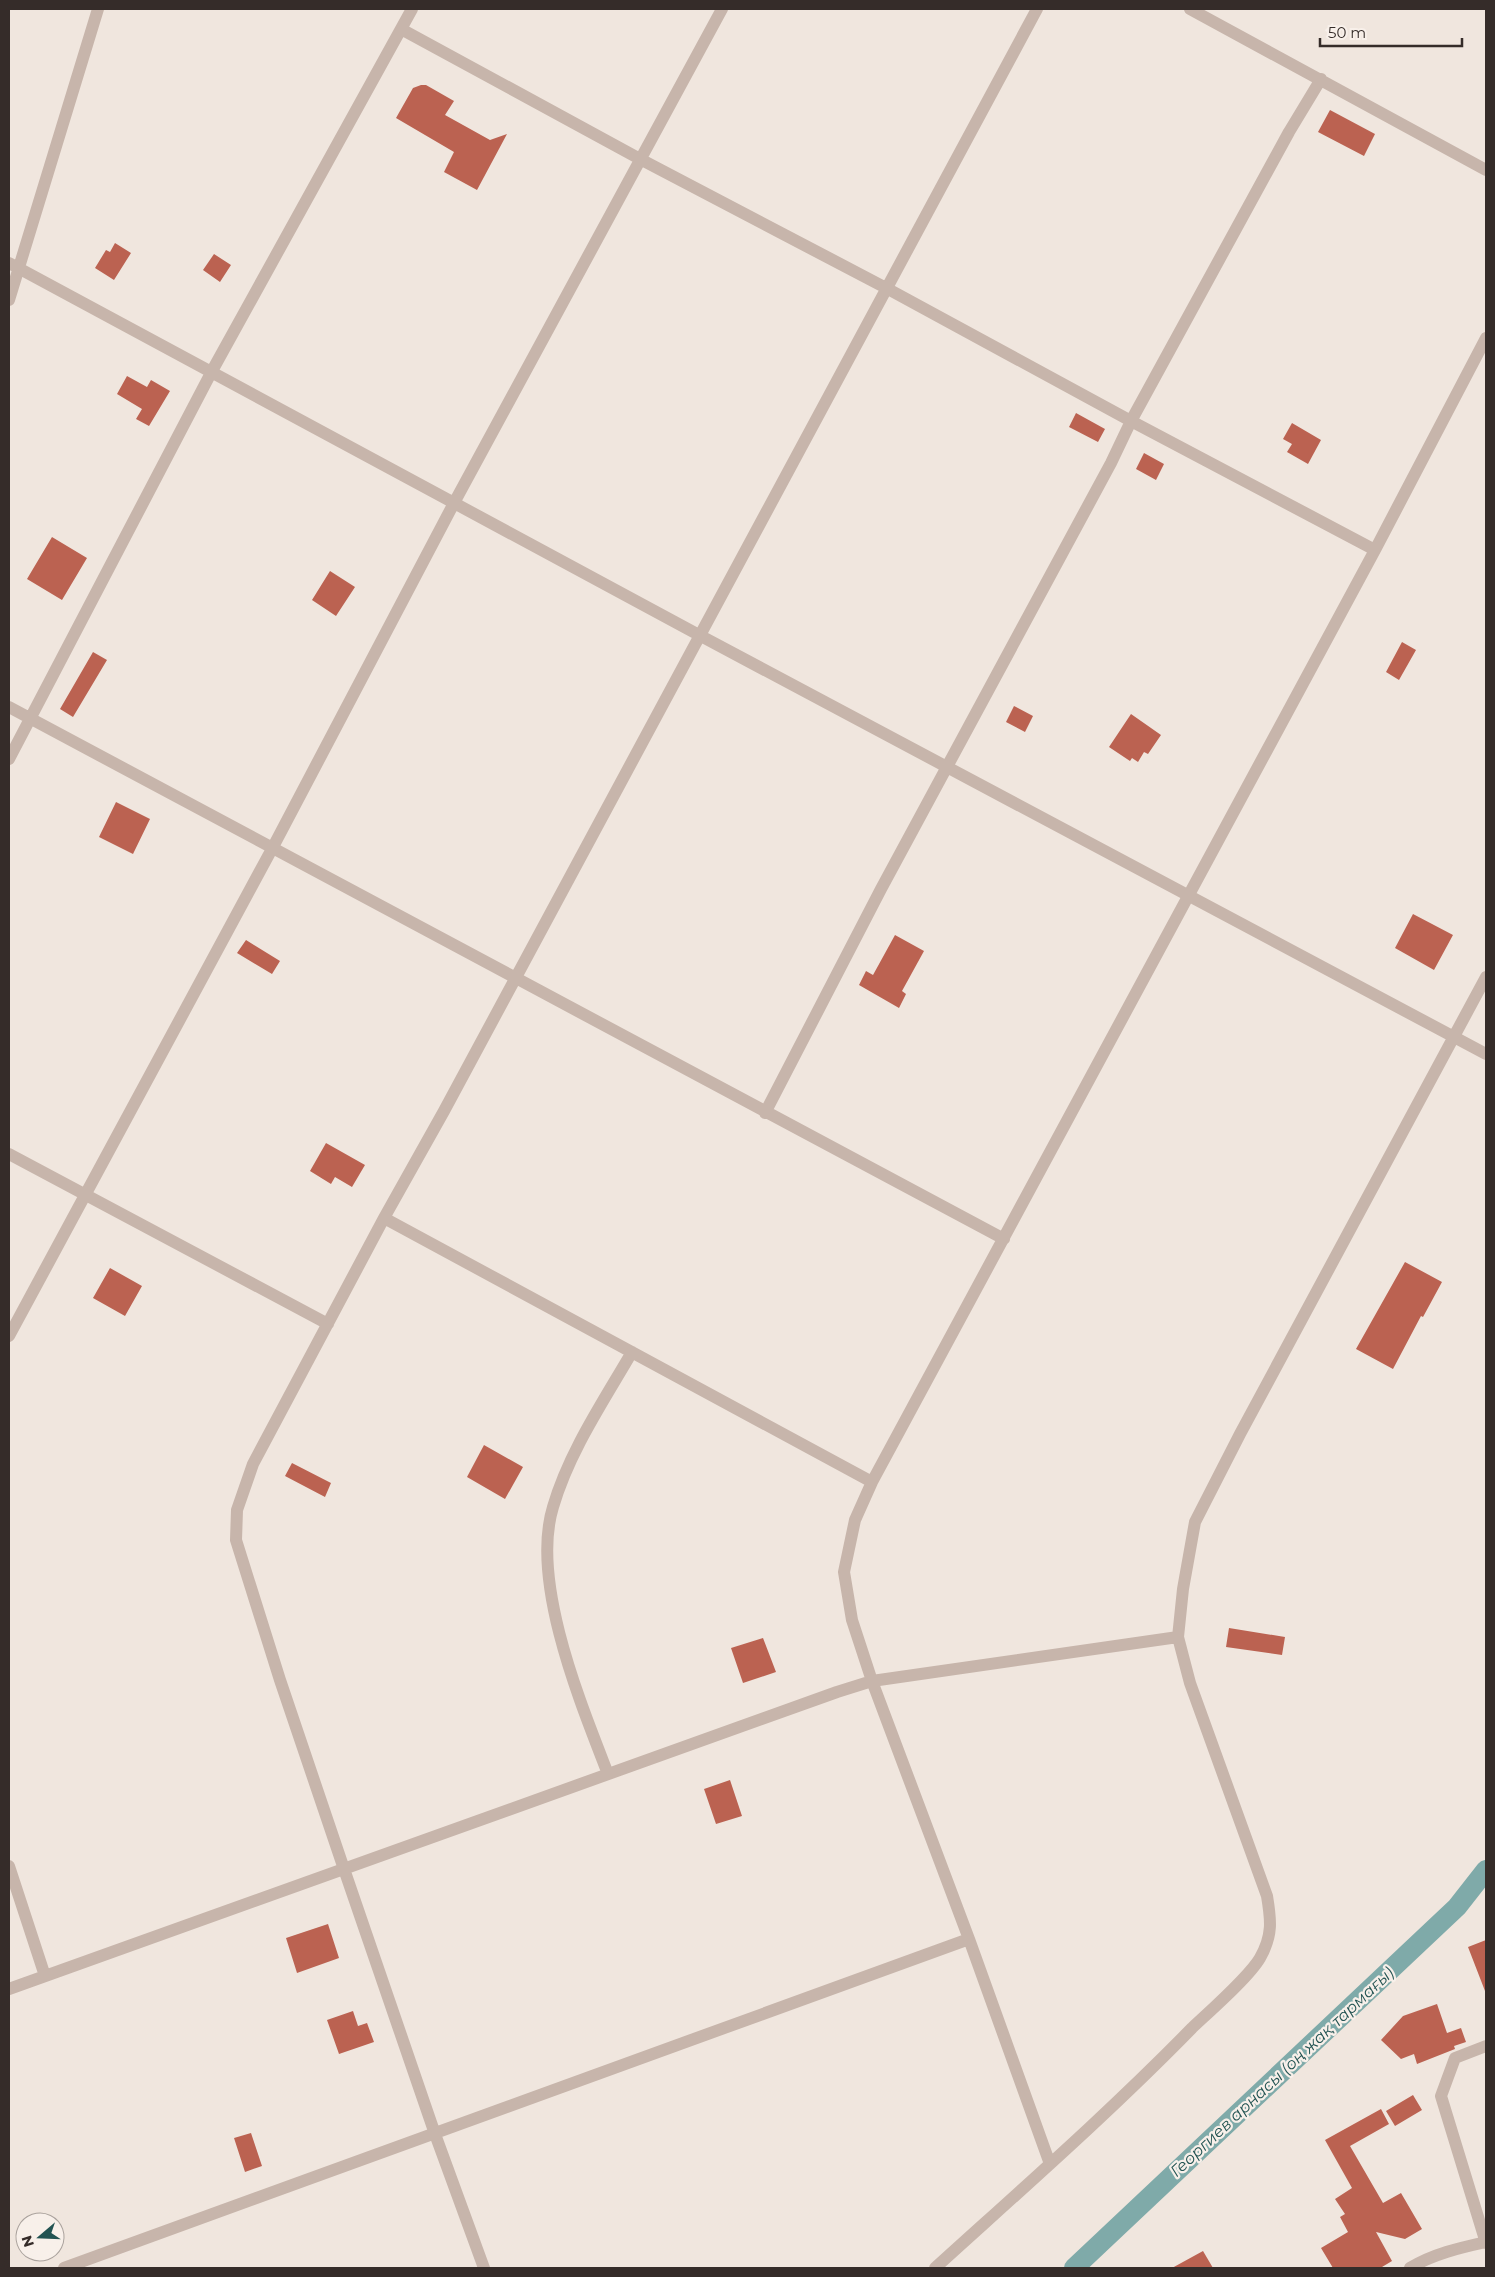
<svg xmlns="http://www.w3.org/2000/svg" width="1495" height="2277" font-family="Montserrat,sans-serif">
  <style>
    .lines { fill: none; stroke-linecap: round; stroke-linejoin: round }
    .canal { stroke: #7faaa9; stroke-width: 20 }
    .building { fill: #bb6251 }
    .minor { stroke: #c7b5ab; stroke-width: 12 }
    .labels { text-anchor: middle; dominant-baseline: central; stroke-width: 4.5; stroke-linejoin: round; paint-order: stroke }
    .water-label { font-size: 16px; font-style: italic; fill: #225352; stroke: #f8f0ea }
  </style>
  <rect width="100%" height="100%" fill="#f0e6de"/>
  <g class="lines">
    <path class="canal" d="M 1074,2268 L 1457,1907 L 1486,1870"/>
  </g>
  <path class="building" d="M 421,85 L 426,85 L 454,101 L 445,115 L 490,140 L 507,134 L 477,190 L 444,172 L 454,152 L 396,118 L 413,88 Z
    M 1330,110 L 1375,134 L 1364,156 L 1318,132 Z
    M 115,243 L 131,253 L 114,280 L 95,268 L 106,250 L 110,252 Z
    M 214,254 L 231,265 L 220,282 L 203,270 Z
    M 127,376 L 147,387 L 151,380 L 170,391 L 149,426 L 136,419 L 142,409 L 117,394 Z
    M 1076,413 L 1105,429 L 1098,442 L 1069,427 Z
    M 1292,423 L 1321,440 L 1308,464 L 1287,452 L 1292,444 L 1283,439 Z
    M 1144,453 L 1164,464 L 1156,480 L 1136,469 Z
    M 52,537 L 87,558 L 62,600 L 27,579 Z
    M 330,571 L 355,587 L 336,616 L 312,600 Z
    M 1402,642 L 1416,650 L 1399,680 L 1386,672 Z
    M 93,652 L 107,660 L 73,717 L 60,709 Z
    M 1014,706 L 1033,716 L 1025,732 L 1006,722 Z
    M 1131,714 L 1161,735 L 1148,754 L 1144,752 L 1138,762 L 1132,758 L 1130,761 L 1109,747 Z
    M 116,802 L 150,819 L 133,854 L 99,837 Z
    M 1413,914 L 1453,935 L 1434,970 L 1395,948 Z
    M 895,935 L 924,951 L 902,991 L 906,994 L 899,1008 L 859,985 L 866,971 L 873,975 Z
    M 246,940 L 280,961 L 272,974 L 237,953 Z
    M 326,1143 L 365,1165 L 352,1187 L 335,1177 L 331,1184 L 310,1171 Z
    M 1405,1262 L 1442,1282 L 1423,1317 L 1421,1316 L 1393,1369 L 1356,1349 Z
    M 110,1268 L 142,1286 L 125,1316 L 93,1298 Z
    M 484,1445 L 523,1467 L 505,1499 L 467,1477 Z
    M 292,1463 L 331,1483 L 325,1497 L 285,1476 Z
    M 1229,1628 L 1285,1637 L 1282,1655 L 1226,1647 Z
    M 763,1638 L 776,1672 L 743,1683 L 731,1648 Z
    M 730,1780 L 742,1816 L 716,1824 L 704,1789 Z
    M 328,1924 L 339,1958 L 297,1973 L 286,1938 Z
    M 1486,1940 L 1486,1991 L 1485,1991 L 1468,1947 Z
    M 1437,2004 L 1447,2033 L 1461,2028 L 1466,2042 L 1454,2046 L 1455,2049 L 1417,2064 L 1414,2054 L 1401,2059 L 1381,2040 L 1403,2016 Z
    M 353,2011 L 358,2026 L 367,2023 L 374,2042 L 339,2054 L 327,2020 Z
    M 1413,2095 L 1422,2110 L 1395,2126 L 1386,2111 Z
    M 1381,2109 L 1389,2124 L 1350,2146 L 1383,2203 L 1401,2193 L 1422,2229 L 1405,2239 L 1376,2232 L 1392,2261 L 1382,2267 L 1333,2268 L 1321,2248 L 1348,2232 L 1340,2217 L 1345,2214 L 1335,2199 L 1352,2188 L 1325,2140 Z
    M 251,2133 L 262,2166 L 245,2172 L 234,2138 Z
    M 1203,2251 L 1213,2268 L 1172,2268 Z"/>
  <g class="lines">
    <path class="minor" d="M 1190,9 L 1486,170
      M 401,29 L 640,159 L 888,289 L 1131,421 L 1375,550
      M 9,263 L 699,635 L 1486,1054
      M 9,300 L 98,9
      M 9,707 L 1004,1239
      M 9,759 L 212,371 L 412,9
      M 765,1113 L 881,889 L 1111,463 L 1131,421 L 1289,132 L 1321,79
      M 9,1154 L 328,1324
      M 384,1218 L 872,1482
      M 9,1336 L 273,847 L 454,503 L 722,9
      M 608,1774 C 581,1704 530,1582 553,1507 C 569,1452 603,1402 632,1352
      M 9,1866 L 45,1976
      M 969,1939 L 872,1681 L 852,1620 L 844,1572 L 855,1520 L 872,1482 L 1375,550 L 1486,338
      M 9,1989 L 837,1692 L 872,1681 L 1178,1637
      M 1486,2046 L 1455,2058 L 1441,2096 L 1486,2243
      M 64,2268 L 969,1939 L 1050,2164
      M 484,2268 L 435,2134 L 344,1869 L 280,1680 L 236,1540 L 237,1510 L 253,1464 L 384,1218 L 444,1111 L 1037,9
      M 935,2268 C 1022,2189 1110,2112 1192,2028 C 1210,2011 1249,1977 1260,1958 C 1273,1935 1271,1920 1267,1896 L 1190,1683 L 1178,1637 L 1183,1589 L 1195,1522 L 1240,1434 L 1486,977
      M 1410,2268 C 1433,2254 1459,2248 1486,2242"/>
  </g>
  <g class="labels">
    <g class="water-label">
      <text transform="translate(1282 2072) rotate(-43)">Георгиев арнасы (оң жақ тармағы)</text>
    </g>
  </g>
  <rect width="1495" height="2277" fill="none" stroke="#352c29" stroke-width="20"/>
  <g transform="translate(40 2237) rotate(251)"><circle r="24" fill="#f8f0ea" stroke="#aaa29d"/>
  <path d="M0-4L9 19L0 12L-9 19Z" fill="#225352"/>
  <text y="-8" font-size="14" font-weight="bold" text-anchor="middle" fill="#352c29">N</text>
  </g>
  <path d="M1320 38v8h142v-8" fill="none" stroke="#352c29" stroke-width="2.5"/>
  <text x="1328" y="38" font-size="15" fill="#352c29" stroke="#f8f0ea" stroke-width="4" paint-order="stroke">50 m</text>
</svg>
